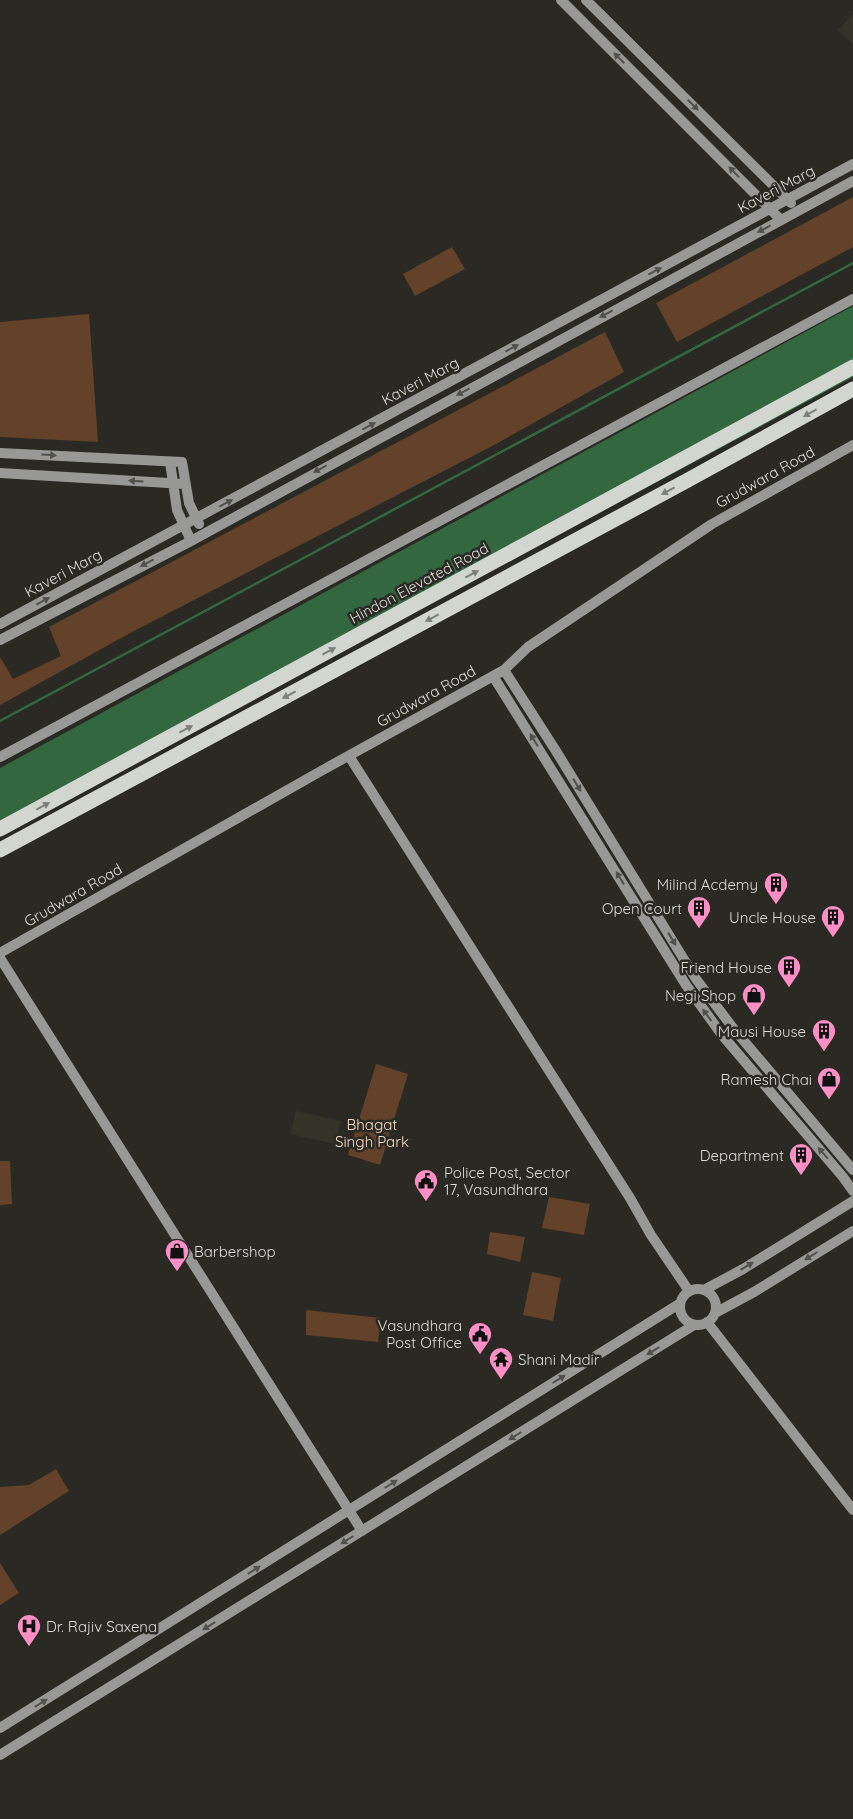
<svg xmlns="http://www.w3.org/2000/svg" width="853" height="1819" font-family="Quicksand,sans-serif">
  <style>
    .built { fill: #333328 }
    .green { fill: #634229 }
    .water { fill: #33673f }
    .lines { fill: none; stroke-linecap: round; stroke-linejoin: round }
    .stream { stroke: #33673f; stroke-width: 2.5 }
    .secondary { stroke: #989996; stroke-width: 10 }
    .highway { stroke: #d3d5cf; stroke-width: 15 }
    .oneway { fill: #50504c }
    .oneway2 { fill: #7e7f7a }
    .labels { text-anchor: middle; dominant-baseline: central; stroke-width: 5; stroke-linejoin: round; paint-order: stroke }
    .street-label { font-size: 15px; fill: #dcdcd9; stroke: #2a2924 }
    .poi-label { font-size: 15px; fill: #dcdcd9; stroke: #2a2924; text-anchor: end }
    .park-label { font-size: 15px; fill: #fadbc4; stroke: #2a2924 }
  </style>
  <rect width="100%" height="100%" fill="#2a2924"/>
  <path class="built" d="M 853,14 L 853,44 L 838,30 Z
    M 296,1111 L 341,1121 L 335,1144 L 290,1134 Z"/>
  <path class="green" d="M 853,197 L 853,247 L 677,342 L 656,303 Z
    M 452,247 L 465,269 L 415,296 L 403,274 Z
    M 89,314 L 98,442 L 0,437 L 0,322 Z
    M 605,332 L 624,372 L 496,444 L 132,632 L 0,705 L 0,657 L 13,679 L 61,656 L 49,627 Z
    M 376,1064 L 408,1074 L 380,1165 L 348,1155 Z
    M 0,1161 L 10,1161 L 12,1204 L 0,1205 Z
    M 549,1197 L 590,1204 L 584,1235 L 542,1228 Z
    M 490,1232 L 525,1237 L 520,1262 L 487,1254 Z
    M 532,1272 L 561,1278 L 553,1321 L 523,1315 Z
    M 306,1310 L 381,1318 L 378,1342 L 306,1335 Z
    M 56,1469 L 69,1491 L 0,1535 L 0,1487 L 29,1485 Z
    M 0,1563 L 19,1593 L 0,1605 Z"/>
  <path class="water" d="M 853,306 L 853,377 L 0,834 L 0,768 Z"/>
  <g class="lines">
    <path class="stream" d="M 0,721 L 853,263"/>
    <path class="secondary" d="M 561,0 L 781,220
      M 586,0 L 791,203
      M 0,453 L 182,462 L 189,503 L 199,524
      M 170,462 L 177,510 L 191,541
      M 0,473 L 185,484
      M 0,624 L 853,164
      M 0,640 L 191,541 L 853,181
      M 504,670 L 556,751 L 696,979 L 733,1028 L 853,1170
      M 493,676 L 686,985 L 722,1035 L 843,1177 L 853,1191
      M 349,756 L 630,1198 L 651,1235 L 689,1291
      M 0,757 L 853,299
      M 0,953 L 321,771 L 504,670 L 528,647 L 712,524 L 853,445
      M 0,958 L 362,1531
      M680 1307a18 18 0 1 1 36 0a18 18 0 1 1-36 0Z
      M 704,1290 L 743,1269 L 853,1201
      M 715,1313 L 754,1292 L 853,1231
      M 707,1322 L 853,1510
      M 0,1728 L 679,1304
      M 0,1755 L 694,1325"/>
    <path class="highway" d="M 0,829 L 853,367
      M 0,850 L 688,480 L 853,389"/>
  </g>
  <defs><path id="oneway-solid" d="M-6-.8H1V-3.2L6.5 0L1 3.2V.8H-6Z" transform="scale(1.25)"/></defs>
  <g class="oneway">
    <use href="#oneway-solid" transform="translate(619 58) rotate(-135)"/>
    <use href="#oneway-solid" transform="translate(693 105) rotate(44)"/>
    <use href="#oneway-solid" transform="translate(734 172) rotate(-134)"/>
    <use href="#oneway-solid" transform="translate(764 229) rotate(152)"/>
    <use href="#oneway-solid" transform="translate(655 271) rotate(-28)"/>
    <use href="#oneway-solid" transform="translate(606 314) rotate(152)"/>
    <use href="#oneway-solid" transform="translate(512 348) rotate(-28)"/>
    <use href="#oneway-solid" transform="translate(463 392) rotate(152)"/>
    <use href="#oneway-solid" transform="translate(369 426) rotate(-28)"/>
    <use href="#oneway-solid" transform="translate(49 455) rotate(3)"/>
    <use href="#oneway-solid" transform="translate(320 469) rotate(152)"/>
    <use href="#oneway-solid" transform="translate(136 481) rotate(-176)"/>
    <use href="#oneway-solid" transform="translate(226 503) rotate(-28)"/>
    <use href="#oneway-solid" transform="translate(147 563) rotate(152)"/>
    <use href="#oneway-solid" transform="translate(43 601) rotate(-28)"/>
    <use href="#oneway-solid" transform="translate(534 740) rotate(-122)"/>
    <use href="#oneway-solid" transform="translate(577 785) rotate(58)"/>
    <use href="#oneway-solid" transform="translate(620 878) rotate(-122)"/>
    <use href="#oneway-solid" transform="translate(672 939) rotate(58)"/>
    <use href="#oneway-solid" transform="translate(707 1015) rotate(-126)"/>
    <use href="#oneway-solid" transform="translate(823 1153) rotate(-131)"/>
    <use href="#oneway-solid" transform="translate(811 1256) rotate(148)"/>
    <use href="#oneway-solid" transform="translate(747 1266) rotate(-31)"/>
    <use href="#oneway-solid" transform="translate(653 1351) rotate(148)"/>
    <use href="#oneway-solid" transform="translate(559 1379) rotate(-32)"/>
    <use href="#oneway-solid" transform="translate(515 1436) rotate(148)"/>
    <use href="#oneway-solid" transform="translate(391 1484) rotate(-32)"/>
    <use href="#oneway-solid" transform="translate(347 1540) rotate(148)"/>
    <use href="#oneway-solid" transform="translate(254 1570) rotate(-32)"/>
    <use href="#oneway-solid" transform="translate(209 1626) rotate(148)"/>
    <use href="#oneway-solid" transform="translate(41 1703) rotate(-32)"/>
  </g>
  <g class="oneway2">
    <use href="#oneway-solid" transform="translate(810 413) rotate(151)"/>
    <use href="#oneway-solid" transform="translate(668 491) rotate(152)"/>
    <use href="#oneway-solid" transform="translate(472 574) rotate(-28)"/>
    <use href="#oneway-solid" transform="translate(432 618) rotate(152)"/>
    <use href="#oneway-solid" transform="translate(329 651) rotate(-28)"/>
    <use href="#oneway-solid" transform="translate(289 695) rotate(152)"/>
    <use href="#oneway-solid" transform="translate(186 729) rotate(-28)"/>
    <use href="#oneway-solid" transform="translate(43 806) rotate(-28)"/>
  </g>
  <defs>
    <g id="building-pin" transform="scale(1.25)"><path d="M0 17L-7.5 6A9.5 9.5 0 1 1 7.5 6Z" fill="#fa8fc6" stroke="#2a2924"/><path d="M-4-6H4V6H1V3H-1V6H-4ZM-2.5-4.3h1.7v1.8h-1.7ZM.8-4.3h1.7v1.8H.8ZM-2.5-1h1.7V.8h-1.7ZM.8-1h1.7V.8H.8Z" fill="#111"/></g>
    <g id="shop-pin" transform="scale(1.25)"><path d="M0 17L-7.5 6A9.5 9.5 0 1 1 7.5 6Z" fill="#fa8fc6" stroke="#2a2924"/><path d="M-5-2.5h2.3a2.7 3.5 0 0 1 5.4 0H5L5.5 6h-11ZM-1.5-2.5h3a1.5 2.3 0 0 0-3 0Z" fill="#111"/></g>
    <g id="civic-pin" transform="scale(1.25)"><path d="M0 17L-7.5 6A9.5 9.5 0 1 1 7.5 6Z" fill="#fa8fc6" stroke="#2a2924"/><path d="M-.6-6.5H3V-4.5H.6V-3L4-1V1h2V6H-6V1h2V-1L-.6-3ZM-1.2 2.5V6h2.4V2.5Z" fill="#111"/></g>
    <g id="temple-pin" transform="scale(1.25)"><path d="M0 17L-7.5 6A9.5 9.5 0 1 1 7.5 6Z" fill="#fa8fc6" stroke="#2a2924"/><path d="M0-6L5-2H3V0L6.5 2.5H4V6H1.5V3h-3V6H-4V2.5H-6.5L-3 0V-2H-5Z" fill="#111"/></g>
    <g id="hospital-pin" transform="scale(1.25)"><path d="M0 17L-7.5 6A9.5 9.5 0 1 1 7.5 6Z" fill="#fa8fc6" stroke="#2a2924"/><path d="M-5-5h3v3.5h4V-5h3V5h-3V1.5h-4V5h-3Z" fill="#111"/></g>
  </defs>
  <g fill-rule="evenodd">
    <use href="#building-pin" x="776" y="884"/>
    <use href="#building-pin" x="699" y="908"/>
    <use href="#building-pin" x="833" y="917"/>
    <use href="#building-pin" x="789" y="967"/>
    <use href="#shop-pin" x="754" y="995"/>
    <use href="#building-pin" x="824" y="1031"/>
    <use href="#shop-pin" x="829" y="1079"/>
    <use href="#building-pin" x="801" y="1155"/>
    <use href="#civic-pin" x="426" y="1181"/>
    <use href="#shop-pin" x="177" y="1251"/>
    <use href="#civic-pin" x="480" y="1334"/>
    <use href="#temple-pin" x="501" y="1359"/>
    <use href="#hospital-pin" x="29" y="1626"/>
  </g>
  <g class="labels">
    <g class="street-label">
      <text transform="translate(776 189) rotate(-28)">Kaveri Marg</text>
      <text transform="translate(420 381) rotate(-28)">Kaveri Marg</text>
      <text transform="translate(765 477) rotate(-29)">Grudwara Road</text>
      <text transform="translate(63 573) rotate(-28)">Kaveri Marg</text>
      <text transform="translate(419 583) rotate(-28)">Hindon Elevated Road</text>
      <text transform="translate(426 696) rotate(-29)">Grudwara Road</text>
      <text transform="translate(73 895) rotate(-30)">Grudwara Road</text>
    </g>
    <g class="poi-label">
      <text x="758" y="884">Milind Acdemy</text>
      <text x="682" y="908">Open Court</text>
      <text x="816" y="917">Uncle House</text>
      <text x="772" y="967">Friend House</text>
      <text x="736" y="995">Negi Shop</text>
      <text x="806" y="1031">Mausi House</text>
      <text x="812" y="1079">Ramesh Chai</text>
      <text x="784" y="1155">Department</text>
      <text x="444" y="1172" text-anchor="start">Police Post, Sector<tspan x="444" dy="17">17, Vasundhara</tspan></text>
      <text x="194" y="1251" text-anchor="start">Barbershop</text>
      <text x="462" y="1325">Vasundhara<tspan x="462" dy="17">Post Office</tspan></text>
      <text x="518" y="1359" text-anchor="start">Shani Madir</text>
      <text x="46" y="1626" text-anchor="start">Dr. Rajiv Saxena</text>
    </g>
    <g class="park-label">
      <text x="372" y="1124">Bhagat<tspan x="372" dy="17">Singh Park</tspan></text>
    </g>
  </g>
</svg>
